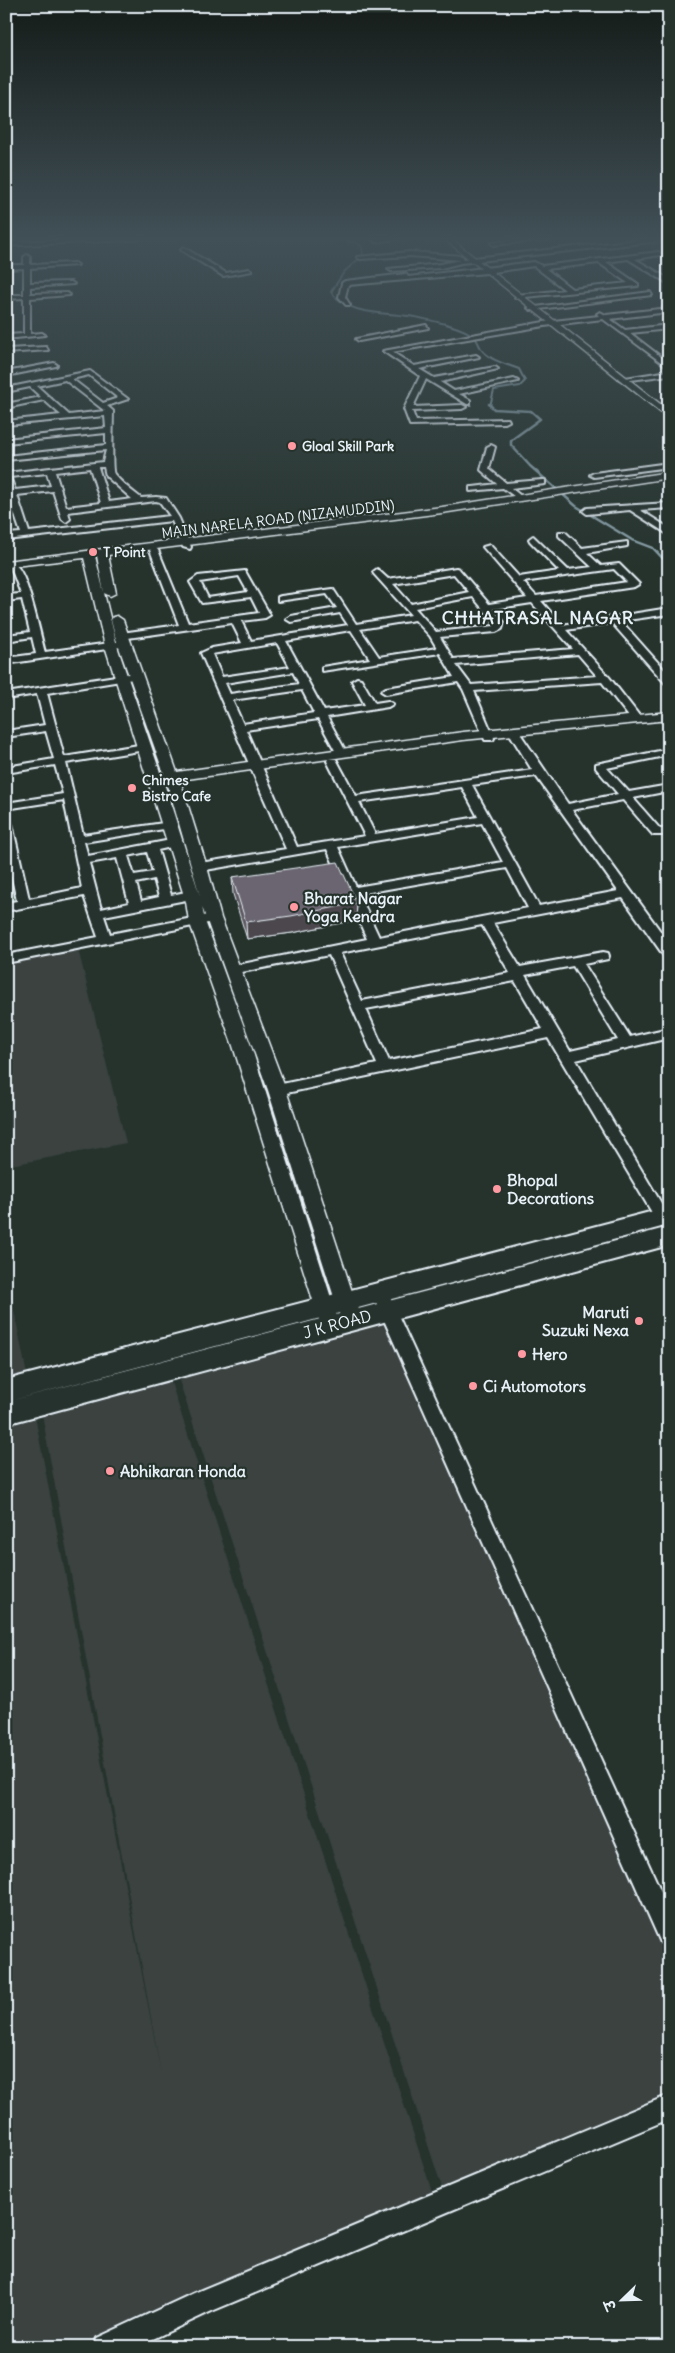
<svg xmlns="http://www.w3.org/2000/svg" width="675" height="2353" font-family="Delius,'Playpen Sans Deva',sans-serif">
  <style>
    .built { fill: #3b4241 }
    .green { fill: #52735d; stroke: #9db2aa }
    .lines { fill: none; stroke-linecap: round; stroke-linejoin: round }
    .stream-far1 { stroke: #8aa0a8; stroke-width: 2 }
    .stream { stroke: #8aa0a8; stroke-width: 2.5 }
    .minor-casing { stroke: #e8f1f8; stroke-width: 4 }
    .tertiary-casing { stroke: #e8f1f8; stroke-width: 3 }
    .secondary-casing { stroke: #e8f1f8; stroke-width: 4 }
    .minor { fill: #26332d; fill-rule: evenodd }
    .tertiary { fill: #26332d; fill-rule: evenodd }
    .secondary { fill: #26332d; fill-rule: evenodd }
    .wall { fill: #5c575f; stroke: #e8f1f8 }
    .shaded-wall { fill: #4b474e; stroke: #e8f1f8 }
    .building { fill: #6b656f; stroke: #e8f1f8 }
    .poi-dot { fill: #ff9aa2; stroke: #26332d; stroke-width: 2 }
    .labels { text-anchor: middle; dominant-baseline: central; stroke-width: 4.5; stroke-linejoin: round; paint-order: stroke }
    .far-poi-label { font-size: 14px; font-weight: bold; fill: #e8f1f8; stroke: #26332d; text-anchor: start }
    .far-street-label { font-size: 14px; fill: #e8f1f8; stroke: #26332d }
    .poi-label { font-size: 16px; font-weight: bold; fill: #e8f1f8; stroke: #26332d; text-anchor: start }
    .street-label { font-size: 16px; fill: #e8f1f8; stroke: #26332d }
    .far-district-label { font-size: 18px; font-weight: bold; letter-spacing: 1px; fill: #e8f1f8; stroke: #26332d }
  </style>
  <rect width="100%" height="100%" fill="#26332d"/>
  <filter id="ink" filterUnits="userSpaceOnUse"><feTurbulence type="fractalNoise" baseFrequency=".02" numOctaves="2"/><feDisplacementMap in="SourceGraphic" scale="10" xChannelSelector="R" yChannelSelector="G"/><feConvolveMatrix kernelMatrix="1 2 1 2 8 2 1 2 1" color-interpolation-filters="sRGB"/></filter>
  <g filter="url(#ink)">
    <path class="built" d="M 669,241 L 669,259 L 644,244 Z
      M 77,945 L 126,1143 L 6,1166 L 6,959 Z
      M 6,1270 L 29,1385 L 6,1391 Z
      M 388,1311 L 669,1935 L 669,2107 L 446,2200 L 175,1368 Z
      M 167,1370 L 436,2204 L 204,2302 L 207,2317 L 132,2347 L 6,2347 L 6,1413 L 33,1406 L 161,2073 L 42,1414 Z"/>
    <path class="green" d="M 6,849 L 19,902 L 6,904 Z"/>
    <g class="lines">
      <path class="stream-far1" d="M 318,238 L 356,242 L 362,247 L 363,255 L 344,272 L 331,292 C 350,318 391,311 420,318 C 434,321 465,327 474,337 C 478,340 479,346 482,350 C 491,361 506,364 519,369 L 525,381 L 520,386 L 494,390 L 490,406"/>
      <path class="stream" d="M 489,404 L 494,409 L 531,411 L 540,419 L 514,438 L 511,441 L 511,445 L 530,466 L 576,506 L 632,540 L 653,548 L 669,565"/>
      <g class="minor-casing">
        <path id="minor" d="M 383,238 L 399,238 L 376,242 L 373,240 Z
          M 538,238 L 557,238 L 494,245 L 491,243 Z
          M 657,238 L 669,238 L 669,240 L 461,263 L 441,268 L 391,271 L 388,269 L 441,264 L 460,260 L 410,256 L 360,259 L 357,257 L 410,252 L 462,256 L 464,259 Z
          M 183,247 L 226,273 L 249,269 L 252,271 L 223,276 L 181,250 Z
          M 659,252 L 661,255 L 635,259 L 669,279 L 669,284 L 628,259 L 606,262 L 638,284 L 638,286 L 515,298 L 517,295 L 565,290 L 534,266 L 487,273 L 348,285 L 345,297 L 350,305 L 346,305 L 339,297 L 342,283 L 345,281 L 406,274 L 408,277 L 534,262 L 542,266 ZM 599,263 L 628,283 L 572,289 L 546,269 Z
          M 27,255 L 30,257 L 30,265 L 75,263 L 78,265 L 30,268 L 30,283 L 71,282 L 74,284 L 30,287 L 30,294 L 67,293 L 70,295 L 30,298 L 30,334 L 42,333 L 45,335 L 6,339 L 6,335 L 24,334 L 24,298 L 6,299 L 6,295 L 24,295 L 24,268 L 6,269 L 6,265 L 24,265 L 24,257 Z
          M 650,292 L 652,295 L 531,310 L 528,308 Z
          M 669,308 L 669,312 L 610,319 L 625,330 L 669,325 L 669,329 L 630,333 L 669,363 L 669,368 L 603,319 L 544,326 L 392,352 L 414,366 L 476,355 L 479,357 L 419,369 L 434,378 L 495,367 L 498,369 L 440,382 L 454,391 L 514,379 L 518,381 L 459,394 L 470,400 L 470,404 L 467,404 L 426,379 L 413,407 L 462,405 L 466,407 L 462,409 L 412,411 L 416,421 L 508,419 L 509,421 L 505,423 L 410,425 L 404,409 L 420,376 L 383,351 L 544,322 L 599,316 L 597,314 L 600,312 L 606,315 Z
          M 426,325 L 428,328 L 359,341 L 356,339 Z
          M 46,347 L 48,350 L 6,353 L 6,349 Z
          M 54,363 L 57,365 L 56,366 L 6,376 L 6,372 Z
          M 90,371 L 128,399 L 107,406 L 113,411 C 113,421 111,471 114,474 C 121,483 132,491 141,498 L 156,497 L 166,498 L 179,518 L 191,547 L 190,549 L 183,547 L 172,521 L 6,540 L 6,534 L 21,533 L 6,489 L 6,473 L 103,462 L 106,450 L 6,460 L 6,456 L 106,445 L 106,433 L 6,443 L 6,439 L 106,428 L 105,416 L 6,425 L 6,421 L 61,415 L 44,400 L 6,408 L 6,404 L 41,397 L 30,387 L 6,392 L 6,388 ZM 89,375 L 118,398 L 103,403 L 72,379 ZM 65,380 L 105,411 L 69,415 L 37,386 ZM 98,467 L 104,467 L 106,476 L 132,499 L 109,502 ZM 90,468 L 101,503 L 66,507 L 55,472 ZM 47,473 L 51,486 L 15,490 L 10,477 ZM 53,491 L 62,519 L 66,522 L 70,519 L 68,512 L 156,501 L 160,502 L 170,516 L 29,532 L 17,495 Z
          M 669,371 L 669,375 L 623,381 L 619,379 Z
          M 491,445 L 495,447 L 489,469 L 506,483 L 542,480 L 545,480 L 545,484 L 511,488 L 522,497 L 518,499 L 503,488 L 470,491 L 470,487 L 473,487 L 497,484 L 481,470 L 487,447 Z
          M 669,463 L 669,467 L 594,477 L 590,475 L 594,473 Z
          M 669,503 L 669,508 L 640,510 L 669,528 L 669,535 L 630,510 L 587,514 L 583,511 L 587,508 Z
          M 559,532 L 565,532 L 582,548 L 627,542 L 627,546 L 587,553 L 601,566 L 619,564 L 639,584 L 634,587 L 541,601 L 562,625 L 669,608 L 669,614 L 621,621 L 669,675 L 669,684 L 665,683 L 612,623 L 566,630 L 609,677 L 641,718 L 641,722 L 633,722 L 602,682 L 474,691 L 494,738 L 493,740 L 485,740 L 463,689 L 458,682 L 386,694 L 381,691 L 386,688 L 454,677 L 440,653 L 322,671 L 322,667 L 370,659 L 351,630 L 286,641 L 324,711 L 365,705 L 352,681 L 357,678 L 361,679 L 375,703 L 388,701 L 393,704 L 388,707 L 327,717 L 346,752 L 345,754 L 337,754 L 318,719 L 246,730 L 297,847 L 365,836 L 327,761 L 328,759 L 336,759 L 356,796 L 532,770 L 508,731 L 513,728 L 517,729 L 568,804 L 618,794 L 596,768 L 596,764 L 669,749 L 669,755 L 607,768 L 629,792 L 669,785 L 669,791 L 633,798 L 660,829 L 669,828 L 669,835 L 653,835 L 623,800 L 572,810 L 669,943 L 669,957 L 664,956 L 623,898 L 493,923 L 520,967 L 603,952 L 608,953 L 609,956 L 608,959 L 584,964 L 630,1037 L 669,1028 L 669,1038 L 576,1060 L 667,1213 L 667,1221 L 662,1223 L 657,1221 L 548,1038 L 277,1095 L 272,1094 L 270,1090 L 272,1086 L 277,1085 L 377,1064 L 329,955 L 232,974 L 226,970 L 232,966 L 367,939 L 327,849 L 200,871 L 194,867 L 200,863 L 286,849 L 201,653 L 212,648 L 242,643 L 232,623 L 121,639 L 116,636 L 121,633 L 179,625 L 150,550 L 154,547 L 158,550 L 188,623 L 259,613 L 251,597 L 202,603 L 190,582 L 198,576 L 245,571 L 270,615 L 265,618 L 241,621 L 251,641 L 348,625 L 340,613 L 291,622 L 286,619 L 291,616 L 337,608 L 327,594 L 278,601 L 278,597 L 281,596 L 333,589 L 356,624 L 411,615 L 374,574 L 373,572 L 377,569 L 388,579 L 456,568 L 459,569 L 489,604 L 527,598 L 483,547 L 490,545 L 519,577 L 559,571 L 530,541 L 529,539 L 533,536 L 568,570 L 592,567 L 559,536 ZM 614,569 L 627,582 L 536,596 L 523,582 ZM 454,574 L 469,592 L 411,604 L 393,584 ZM 239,576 L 248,592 L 208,598 L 200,582 ZM 473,597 L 494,622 L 494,626 L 436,632 L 415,608 ZM 532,603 L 573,649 L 453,659 L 440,637 L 496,632 L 502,629 L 504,622 L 493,609 ZM 415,620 L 430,636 L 437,648 L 379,657 L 360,629 ZM 277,643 L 290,667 L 222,677 L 212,654 ZM 578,654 L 597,676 L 471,685 L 456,665 ZM 293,672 L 299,684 L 230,694 L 225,683 ZM 302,690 L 314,713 L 243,724 L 232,700 ZM 536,776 L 618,891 L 539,906 L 472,785 ZM 462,787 L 478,817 L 375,834 L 359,802 ZM 482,823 L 503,862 L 356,887 L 338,847 ZM 507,868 L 528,908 L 379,937 L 359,894 ZM 482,925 L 510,973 L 362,1001 L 340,953 ZM 573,966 L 618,1040 L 570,1051 L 525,975 ZM 515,981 L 543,1029 L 389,1061 L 366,1009 Z
          M 15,565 C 27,570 41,638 45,652 L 124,641 L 127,642 L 127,646 L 6,664 L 6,658 L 36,654 L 32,637 L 6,641 L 6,635 L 30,632 L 22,599 L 6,601 L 6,595 L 21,594 L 11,568 Z
          M 135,673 L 139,674 L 139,678 L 47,693 L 64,757 L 145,744 L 150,747 L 145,750 L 66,763 L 83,835 L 170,822 L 176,825 L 170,828 L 84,842 L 88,856 L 176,839 L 180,841 L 182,843 L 180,845 L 158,850 L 171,895 L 191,891 L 197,895 L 191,899 L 104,916 L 110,934 L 213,914 L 219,918 L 213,922 L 6,963 L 6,955 L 98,937 L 84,896 L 6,911 L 6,903 L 17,901 L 6,851 L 6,821 L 12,824 L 29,899 L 82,888 L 64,800 L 6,809 L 6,803 L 63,794 L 55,765 L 6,773 L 6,767 L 54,759 L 46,731 L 6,737 L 6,731 L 45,725 L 37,694 L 6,699 L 6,693 ZM 147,852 L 153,872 L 134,875 L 128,856 ZM 117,858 L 129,903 L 101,909 L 89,863 ZM 154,879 L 159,897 L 141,901 L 136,883 Z
          M 662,714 L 669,718 L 669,727 L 657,717 Z
          M 384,1295 L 390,1297 L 392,1302 L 669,1909 L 669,1946 L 661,1943 L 376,1302 L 378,1297 Z
          M 669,2095 L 669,2119 L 212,2311 L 136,2347 L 93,2347 L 97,2338 L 194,2293 Z"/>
      </g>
      <g class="tertiary-casing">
        <path id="tertiary" d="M 99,238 L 142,238 L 138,240 L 6,246 L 6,242 Z
          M 443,238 L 450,238 L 669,411 L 669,419 Z
          M 669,472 L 669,478 L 442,513 L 108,555 L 116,593 L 110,596 L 104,593 L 97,556 L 95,556 L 117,646 L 161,775 L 164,774 L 115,636 L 111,620 L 113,617 L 117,616 L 123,620 L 177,772 L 463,732 L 669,712 L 669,720 L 463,740 L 180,780 L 207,867 L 221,918 L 286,1090 L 360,1316 L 357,1322 L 350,1325 L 343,1322 L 340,1316 L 268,1090 L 202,907 L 205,921 L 251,1046 L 340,1326 L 337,1332 L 330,1335 L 323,1332 L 233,1046 L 189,921 L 186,902 L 105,646 L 84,558 L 6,567 L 6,561 L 442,507 ZM 167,782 L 200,896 L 164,783 Z"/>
      </g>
      <g class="secondary-casing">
        <path id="secondary" d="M 669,1207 L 669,1225 L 6,1402 L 6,1380 Z
          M 669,1227 L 669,1245 L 6,1424 L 6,1402 Z"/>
      </g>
      <use href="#minor" class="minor"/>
      <use href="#tertiary" class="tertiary"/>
      <use href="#secondary" class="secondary"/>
    </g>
    <path class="wall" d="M 232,877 L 357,903 L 356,920 L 292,933 L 247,939 L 233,894 Z"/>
    <path class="shaded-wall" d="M 357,903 L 356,920 L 292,933 L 247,939 L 246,922 Z"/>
    <path class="building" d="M 338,862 L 357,903 L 291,916 L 246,922 L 232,877 Z"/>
  </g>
  <linearGradient id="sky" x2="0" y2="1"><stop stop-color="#151c19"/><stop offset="0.42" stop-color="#415057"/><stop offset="1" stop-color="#415057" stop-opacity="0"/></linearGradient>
  <rect width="675" height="567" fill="url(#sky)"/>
  <g class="poi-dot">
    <circle cx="292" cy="446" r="5"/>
    <circle cx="93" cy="552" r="5"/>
    <circle cx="132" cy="788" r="5"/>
    <circle cx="294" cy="907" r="5"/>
    <circle cx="497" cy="1189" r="5"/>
    <circle cx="639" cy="1321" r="5"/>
    <circle cx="522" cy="1354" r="5"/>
    <circle cx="473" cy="1386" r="5"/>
    <circle cx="110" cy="1471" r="5"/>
  </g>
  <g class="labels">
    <g class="far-poi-label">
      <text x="302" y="446">Gloal Skill Park</text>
      <text x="103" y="552">T Point</text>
      <text x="142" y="780">Chimes<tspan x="142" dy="16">Bistro Cafe</tspan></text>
    </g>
    <g class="far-street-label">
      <text transform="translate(278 519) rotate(-7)">MAIN NARELA ROAD (NIZAMUDDIN)</text>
    </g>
    <g class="poi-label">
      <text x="304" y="898">Bharat Nagar<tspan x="304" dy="18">Yoga Kendra</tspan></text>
      <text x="507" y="1180">Bhopal<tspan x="507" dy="18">Decorations</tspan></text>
      <text x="629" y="1312" text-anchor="end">Maruti<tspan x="629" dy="18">Suzuki Nexa</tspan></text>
      <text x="532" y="1354">Hero</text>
      <text x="483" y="1386">Ci Automotors</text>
      <text x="120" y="1471">Abhikaran Honda</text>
    </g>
    <g class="street-label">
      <text transform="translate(337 1324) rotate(-15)">J K ROAD</text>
    </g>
    <g class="far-district-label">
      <text x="538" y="617">CHHATRASAL NAGAR</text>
    </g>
  </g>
  <rect width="675" height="2353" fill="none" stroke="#26332d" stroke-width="25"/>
  <rect x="12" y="12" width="650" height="2328" fill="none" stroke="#e8f1f8" stroke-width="2" filter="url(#ink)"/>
  <g transform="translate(622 2300) rotate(247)" stroke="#26332d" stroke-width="4" paint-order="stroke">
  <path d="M0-4L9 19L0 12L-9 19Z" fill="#e8f1f8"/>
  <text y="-8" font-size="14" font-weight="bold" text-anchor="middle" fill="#e8f1f8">उ</text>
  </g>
</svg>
